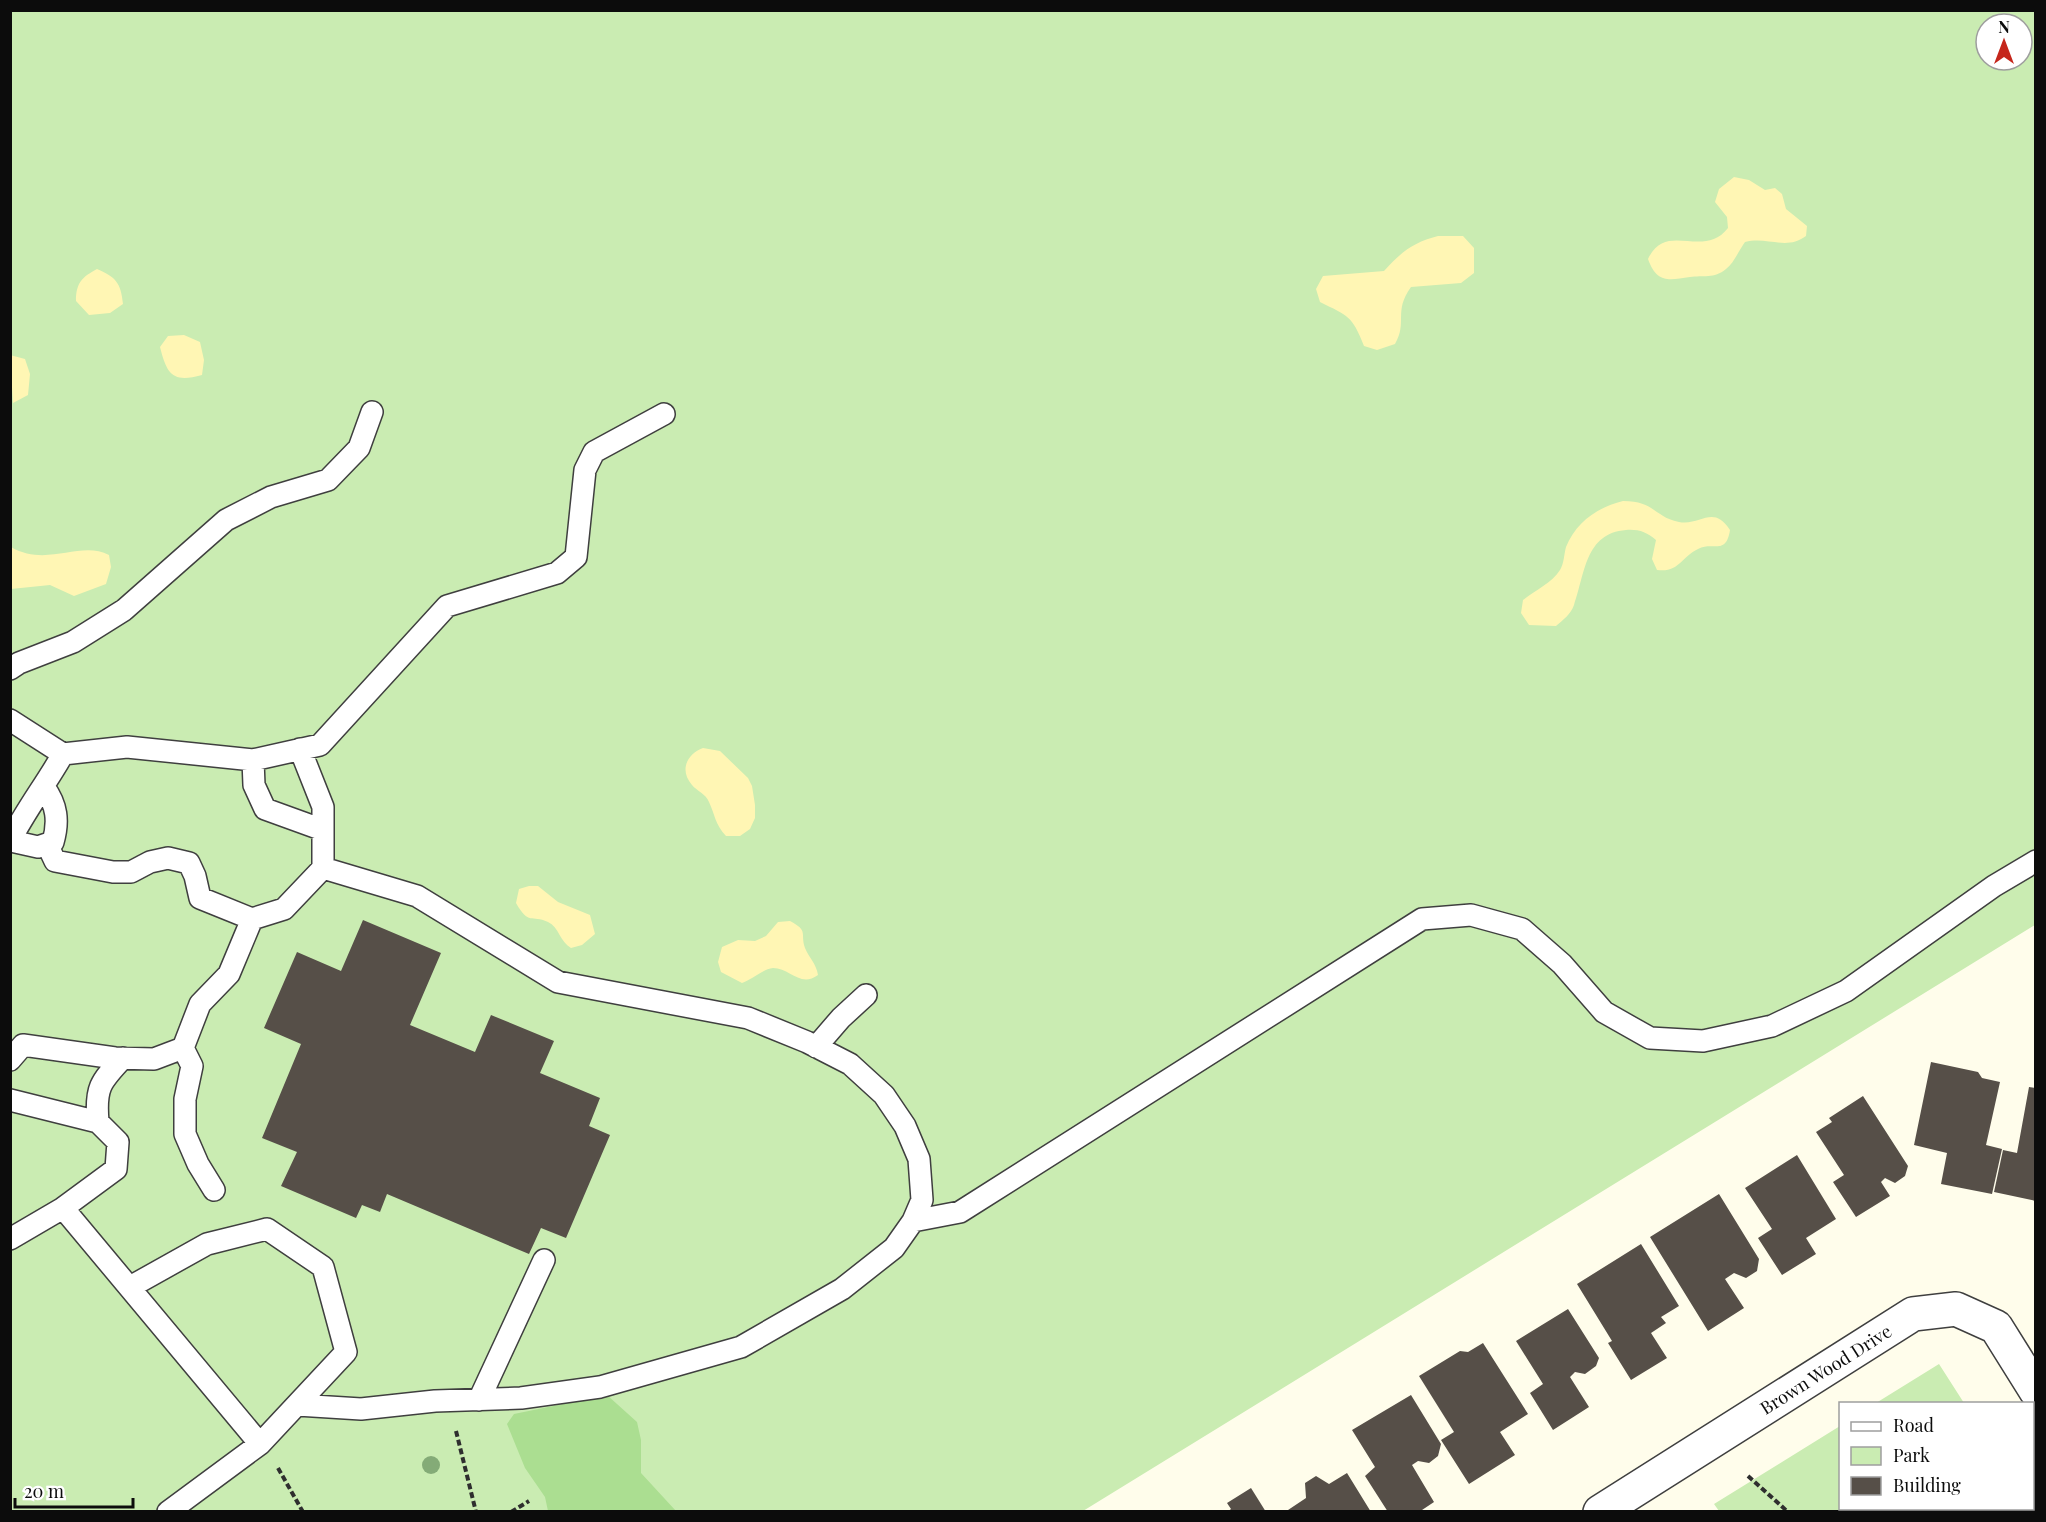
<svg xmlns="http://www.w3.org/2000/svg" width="2046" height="1522" font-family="'Playfair Display',serif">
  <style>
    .green { fill: #caecb2; fill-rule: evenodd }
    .forest { fill: #abde91 }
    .sand { fill: #fff6b4 }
    .building { fill: #564f48 }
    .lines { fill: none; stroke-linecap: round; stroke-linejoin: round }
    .service-casing { stroke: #3f3f3f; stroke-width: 24 }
    .minor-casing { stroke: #3f3f3f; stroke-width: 36 }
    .path { stroke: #2e2e2e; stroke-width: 4; stroke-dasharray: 6 3; stroke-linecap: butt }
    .service { stroke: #fff; stroke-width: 21 }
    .minor { stroke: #fff; stroke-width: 33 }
    .tree { fill: #84ab77 }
    .labels { text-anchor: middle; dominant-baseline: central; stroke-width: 6; stroke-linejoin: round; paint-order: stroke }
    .street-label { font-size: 18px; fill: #0c0c0c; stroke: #fff }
  </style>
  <rect width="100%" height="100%" fill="#fffdeb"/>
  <path class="green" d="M 10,11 L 2035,11 L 2035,925 L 1083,1511 L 11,1511 ZM 1986,24 L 2022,24 L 2022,60 L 1986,60 Z
    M 1939,1364 L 1964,1403 L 1876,1403 Z
    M 1840,1426 L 1840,1508 L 2029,1508 L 2031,1511 L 1719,1511 L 1714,1504 Z"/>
  <path class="forest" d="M 607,1395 L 637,1422 L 641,1440 L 641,1473 L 676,1511 L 548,1511 L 545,1497 L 525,1468 L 507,1424 L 514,1414 Z"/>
  <path class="sand" d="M 1734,177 L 1749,180 L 1765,190 L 1775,188 L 1782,194 L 1786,209 L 1807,226 L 1806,236 C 1786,251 1768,236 1745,242 C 1739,250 1734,263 1726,269 C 1714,279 1703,275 1690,277 C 1669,280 1657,284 1648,259 C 1666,220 1703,260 1728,228 L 1727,217 L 1715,202 L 1719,189 Z
    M 1438,236 L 1463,236 L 1474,248 L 1474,273 L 1461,283 L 1411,287 C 1393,312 1408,322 1395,344 L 1377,350 L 1364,346 C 1352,315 1348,316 1320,302 L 1316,289 L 1323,276 L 1384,271 C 1401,252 1414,242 1438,236 Z
    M 97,269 C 116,277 121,283 123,304 L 110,313 L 89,315 L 76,301 C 76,283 82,277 97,269 Z
    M 184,335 L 200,342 L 204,360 L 202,375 C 173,383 167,375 160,347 L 168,336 Z
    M 10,355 L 25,359 L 30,374 L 28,395 L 13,403 Z
    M 1623,501 C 1655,501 1654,517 1679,522 C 1701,526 1713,504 1730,530 C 1726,556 1713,541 1698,549 C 1681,557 1679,573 1657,570 L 1652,559 L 1656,540 C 1647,532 1638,529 1626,530 C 1585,533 1585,574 1574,605 C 1571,614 1563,620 1556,626 L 1529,625 L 1521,613 L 1523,600 C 1534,591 1552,583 1560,570 C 1564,564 1564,554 1566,547 C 1576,522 1598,507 1623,501 Z
    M 11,547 C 47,568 80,540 109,555 L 111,567 L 106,584 L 74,596 L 50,585 L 11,589 Z
    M 703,748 L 720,751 L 748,778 L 752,786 L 755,805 L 755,818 L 750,829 L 740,836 L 726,836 C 715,824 715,815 709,802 C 706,794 697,791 692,785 C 679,770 687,754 703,748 Z
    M 529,886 L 538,886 L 558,902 L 590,915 L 595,934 L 582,945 L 571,948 C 560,942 559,927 548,922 C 531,914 529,926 516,903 L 519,889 Z
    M 790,921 C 809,931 800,933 805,948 C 809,958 816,963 818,975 C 800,988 790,968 773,968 C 763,969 751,980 742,983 L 721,972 L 718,962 L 722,947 L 738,940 L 755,941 L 766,936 L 778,922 Z"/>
  <path class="building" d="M 363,920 L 441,953 L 410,1025 L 475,1052 L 491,1015 L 554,1041 L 540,1073 L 600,1098 L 589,1126 L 610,1135 L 566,1238 L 541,1228 L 529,1254 L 387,1194 L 380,1212 L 362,1205 L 356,1218 L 281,1186 L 297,1152 L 262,1138 L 301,1044 L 264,1028 L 297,952 L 341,971 Z
    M 1931,1062 L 1978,1072 L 1982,1078 L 2000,1082 L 1986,1145 L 2002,1149 L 1992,1194 L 1941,1184 L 1947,1153 L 1914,1145 Z
    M 2029,1087 L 2036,1088 L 2036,1201 L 1994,1192 L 2003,1150 L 2017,1153 Z
    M 1863,1096 L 1908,1166 L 1905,1176 L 1895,1183 L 1885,1178 L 1881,1182 L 1890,1196 L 1856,1217 L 1833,1182 L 1844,1175 L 1816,1132 L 1832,1122 L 1829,1118 Z
    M 1797,1155 L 1836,1219 L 1806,1238 L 1816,1254 L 1782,1275 L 1758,1238 L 1772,1229 L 1745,1188 Z
    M 1719,1194 L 1759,1259 L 1757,1271 L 1746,1278 L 1734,1273 L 1725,1279 L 1744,1308 L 1708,1331 L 1650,1237 Z
    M 1641,1244 L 1679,1306 L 1661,1317 L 1666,1323 L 1651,1333 L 1667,1358 L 1631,1380 L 1608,1343 L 1612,1341 L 1577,1284 Z
    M 1568,1309 L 1599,1358 L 1596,1366 L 1585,1374 L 1575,1372 L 1570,1377 L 1589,1407 L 1553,1430 L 1530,1393 L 1543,1384 L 1516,1341 Z
    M 1483,1343 L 1528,1414 L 1500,1432 L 1515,1455 L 1469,1484 L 1441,1440 L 1454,1432 L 1419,1376 L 1460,1351 L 1468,1352 Z
    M 1411,1395 L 1441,1444 L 1438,1456 L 1429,1463 L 1418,1461 L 1412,1465 L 1434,1502 L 1419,1512 L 1388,1512 L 1365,1476 L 1375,1467 L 1352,1430 Z
    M 1347,1473 L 1371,1512 L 1285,1512 L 1306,1498 L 1305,1483 L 1316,1476 L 1329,1484 Z
    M 1251,1488 L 1266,1512 L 1227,1512 L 1231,1509 L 1227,1503 Z"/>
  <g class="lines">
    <g class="service-casing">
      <path id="service" d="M 10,669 L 19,663 L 73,642 L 124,610 L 226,520 L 271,497 L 328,480 L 359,448 L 372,412
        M 10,720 L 63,754 L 127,747 L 253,760 L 320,745 L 447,606 L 557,573 L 576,557 L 585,470 L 594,452 L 664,414
        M 253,760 L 254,785 L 265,809 L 323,830
        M 10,841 C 25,811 46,784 63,754
        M 11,841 L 38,847 L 53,842 C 59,821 57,805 44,787
        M 47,844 L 55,861 L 113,872 L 131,872 L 150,862 L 168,858 L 189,863 L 195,876 L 200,898 L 252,919 L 284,909 L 323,868
        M 816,1047 L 841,1018 L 866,995
        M 183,1048 L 192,1066 L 185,1099 L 185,1134 L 198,1164 L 214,1190
        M 10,1060 L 23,1045 L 115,1058 L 154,1059 L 183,1048 L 200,1004 L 229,974 L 252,919
        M 10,1100 L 98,1122 L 118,1142 L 116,1169 L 63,1208
        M 98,1122 C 95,1088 100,1082 123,1058
        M 913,1221 L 960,1212 L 1422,919 L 1471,915 L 1522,929 L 1562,964 L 1604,1012 L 1650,1038 L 1703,1041 L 1772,1026 L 1846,991 L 1994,886 L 2036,861
        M 10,1239 L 63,1208 L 260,1444
        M 130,1287 L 207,1244 L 267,1229 L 323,1267 L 346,1352 L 260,1444 L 168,1512
        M 479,1400 L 544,1260
        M 297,1405 L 361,1409 L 435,1401 L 521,1398 L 600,1387 L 741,1347 L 842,1289 L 894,1248 L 913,1221 L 922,1200 L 919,1159 L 905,1126 L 884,1095 L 850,1064 L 807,1042 L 748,1018 L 558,982 L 417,896 L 323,868 L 323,807 L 300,749"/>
    </g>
    <g class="minor-casing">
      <g id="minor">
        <path id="s1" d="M 1600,1512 L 1913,1314 L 1956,1309 L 1996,1327 L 2036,1391"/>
      </g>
    </g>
    <path class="path" d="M 456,1431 L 476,1512
      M 278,1468 L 303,1512
      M 1748,1476 L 1788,1512
      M 1954,1508 L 1957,1512
      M 511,1512 L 529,1501
      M 1841,1512 L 1845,1508"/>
    <use href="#service" class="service"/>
    <use href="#minor" class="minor"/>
  </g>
  <circle class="tree" cx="431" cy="1465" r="9"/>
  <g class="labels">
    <g class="street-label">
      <text stroke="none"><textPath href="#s1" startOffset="267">Brown Wood Drive</textPath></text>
    </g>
  </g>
  <rect width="2046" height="1522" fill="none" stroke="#0c0c0c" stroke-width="24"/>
  <rect x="1839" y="1402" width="195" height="108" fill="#ffffff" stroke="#9e9e9e" stroke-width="1.5"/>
  <rect x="1851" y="1422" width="30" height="9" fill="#ffffff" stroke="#9e9e9e" stroke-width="1.5"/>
  <text x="1893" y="1432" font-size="18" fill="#0c0c0c">Road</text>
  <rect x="1851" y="1447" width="30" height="18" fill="#caecb2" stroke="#9e9e9e" stroke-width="1.5"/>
  <text x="1893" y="1462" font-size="18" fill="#0c0c0c">Park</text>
  <rect x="1851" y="1477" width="30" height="18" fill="#564f48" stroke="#9e9e9e" stroke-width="1.5"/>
  <text x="1893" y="1492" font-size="18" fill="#0c0c0c">Building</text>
  <g transform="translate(2004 42)"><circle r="28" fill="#ffffff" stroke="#9e9e9e" stroke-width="1.5"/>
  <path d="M0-4.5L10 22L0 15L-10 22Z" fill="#c5261b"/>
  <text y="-9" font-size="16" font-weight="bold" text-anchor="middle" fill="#0c0c0c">N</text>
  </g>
  <path d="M15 1498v9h118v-9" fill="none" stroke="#0c0c0c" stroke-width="3"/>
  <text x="24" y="1498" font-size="18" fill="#0c0c0c" stroke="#ffffff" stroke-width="4.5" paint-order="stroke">20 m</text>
</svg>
